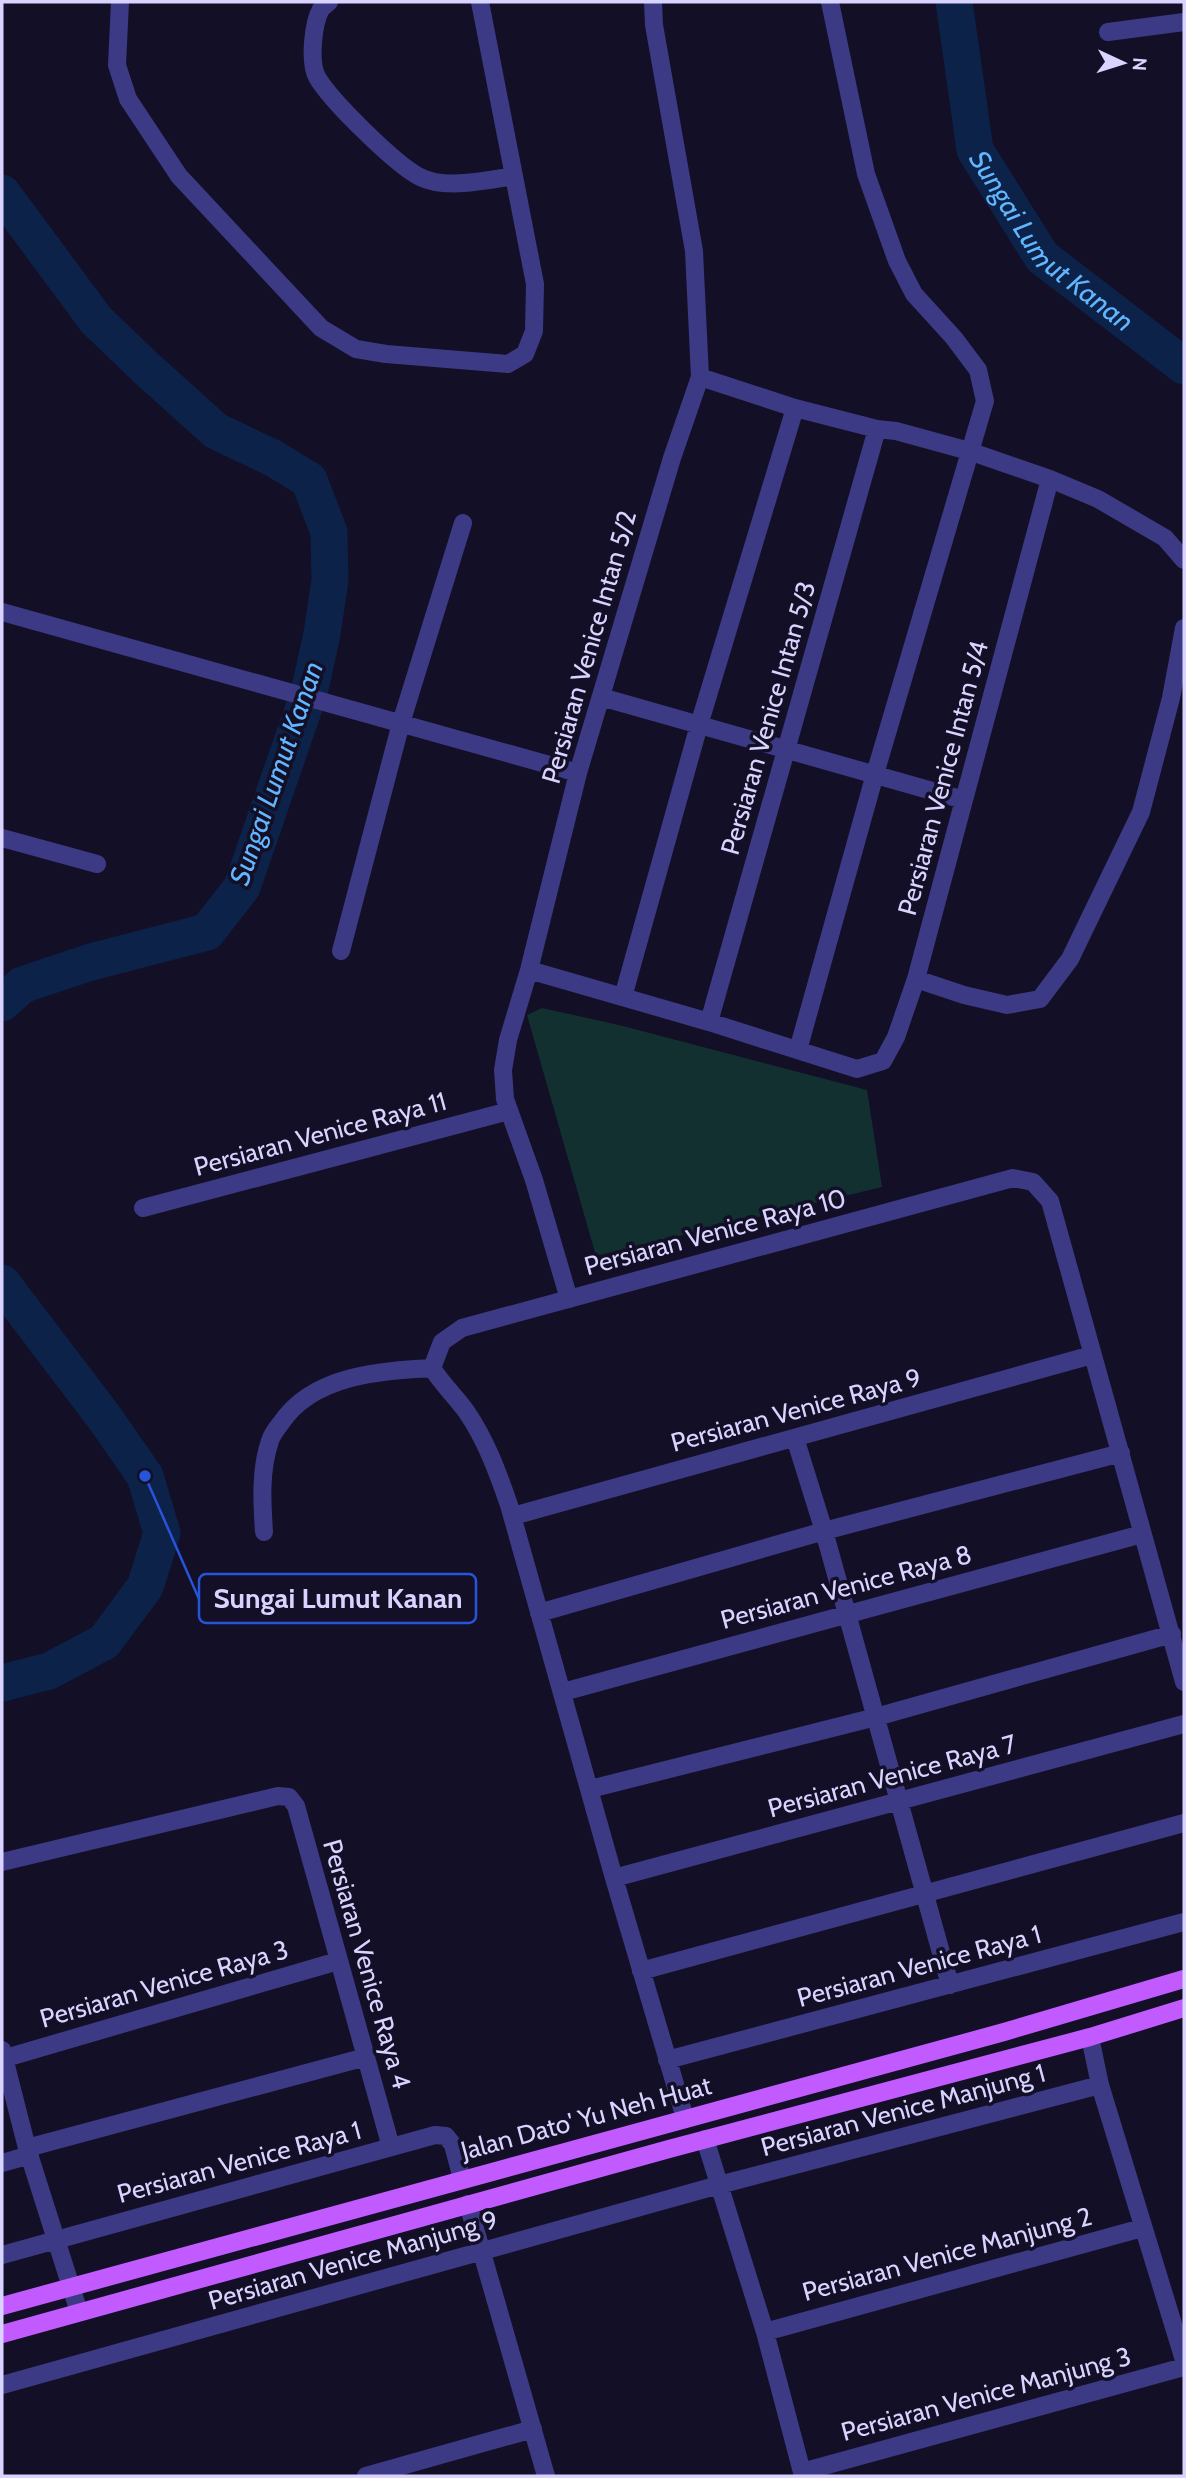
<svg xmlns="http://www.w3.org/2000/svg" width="1186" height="2478" font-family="Cabin,sans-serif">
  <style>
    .green { fill: #12302f }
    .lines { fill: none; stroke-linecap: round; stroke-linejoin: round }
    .river { stroke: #0c2248; stroke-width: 37 }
    .minor { stroke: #3d3a85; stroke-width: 18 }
    .major { stroke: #c25bff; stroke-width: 18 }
    .labels { text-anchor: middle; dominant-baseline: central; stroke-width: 7; stroke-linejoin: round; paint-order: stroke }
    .street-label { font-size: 26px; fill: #d9d4ff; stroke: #130f26 }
    .water-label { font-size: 28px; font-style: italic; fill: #62b6ff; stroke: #130f26 }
    .leader { fill: none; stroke: #2655da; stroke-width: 2.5 }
    .callout-dot { fill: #2655da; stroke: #130f26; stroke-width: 2.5 }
    .callout { fill: #130f26; stroke: #2655da; stroke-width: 2.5 }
    .callout-label { font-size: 28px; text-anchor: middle; font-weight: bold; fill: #d9d4ff }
  </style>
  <rect width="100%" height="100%" fill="#130f26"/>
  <path class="green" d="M 542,1008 L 619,1025 L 867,1090 L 882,1187 L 596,1256 L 527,1015 Z"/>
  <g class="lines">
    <g class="river">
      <path id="s1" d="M 954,2 L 975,150 L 1042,257 L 1184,366"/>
      <path d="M 2,193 L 96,320 L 146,368 L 216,431 L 273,458 L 309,480 L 329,532 L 330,580 L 322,634 L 309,693 L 242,887 L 207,932 L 91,962 L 22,985 L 2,1003"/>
      <path d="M 2,1283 L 104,1417 L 145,1476 L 162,1533 L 145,1587 L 104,1642 L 49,1671 L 2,1683"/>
    </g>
    <path class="minor" d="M 120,2 L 117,65 L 128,99 L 179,176 L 321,328 L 356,349 L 386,354 L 508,364 L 525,354 L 534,331 L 535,284 L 480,2
      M 329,2 C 329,2 322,8 321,9 C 313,23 309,62 317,77 C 330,100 396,165 420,177 C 445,190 488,180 514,176
      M 1108,32 L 1184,22
      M 700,377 L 795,408 L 877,429 L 896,431 L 969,451 L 1050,479 L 1098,499 L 1165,538 L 1184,560
      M 2,612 L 578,773
      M 601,697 L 964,800
      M 2,838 L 97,864
      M 341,951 L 401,723 L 463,523
      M 529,970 L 709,1022 L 857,1069 L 883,1061 L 896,1037 L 916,979 L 1050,479
      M 916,979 L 964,995 L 1007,1005 L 1040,999 L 1070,959 L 1141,812 L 1171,698 L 1184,628
      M 623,997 L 699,725 L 795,408
      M 709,1022 L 877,429
      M 798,1050 L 875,774 L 985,401 L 978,370 L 954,338 L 914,294 L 897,261 L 866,174 L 830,2
      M 143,1208 L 509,1111
      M 569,1299 L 534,1180 L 505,1099 L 503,1070 L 508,1040 L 529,970 L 578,773 L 672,458 L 700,377 L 694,251 L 654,25 L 653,2
      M 432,1368 L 442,1342 L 462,1328 L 1013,1178 L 1033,1182 L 1050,1201 L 1184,1682
      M 432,1368 C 442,1384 455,1396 466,1411 C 486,1440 498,1473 509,1505 L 614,1878 L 685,2118
      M 795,1438 L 824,1531 L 950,1985
      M 513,1516 L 1092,1355
      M 264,1532 C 262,1502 260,1470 270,1441 C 272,1434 277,1428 281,1423 C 313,1375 380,1371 432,1368
      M 539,1613 L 824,1531 L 1121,1453
      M 563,1692 L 1142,1534
      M 590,1789 L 876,1717 L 1172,1634
      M 2,1862 L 278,1796 L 289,1797 L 296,1806 L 391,2147
      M 614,1878 L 1184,1724
      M 641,1971 L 1184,1823
      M 1090,2037 L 1100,2085 L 1184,2360
      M 2,2050 L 27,2148 L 79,2312
      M 2,2059 L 338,1961
      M 667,2060 L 1184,1922
      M 705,2139 L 765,2332 L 803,2476
      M 27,2148 L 366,2057
      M 2,2163 L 30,2155
      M 468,2204 L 546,2476
      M 2,2255 L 435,2135 L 446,2136 L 453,2145 L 462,2179
      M 765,2332 L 1142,2228
      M 2,2385 L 719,2185 L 1100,2085
      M 802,2472 L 1184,2367
      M 366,2476 L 533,2429"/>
    <path class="major" d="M 2,2306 L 1004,2032 L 1184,1979
      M 2,2334 L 669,2149 L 1090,2037 L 1184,2008"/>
  </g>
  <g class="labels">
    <g class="street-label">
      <text transform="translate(589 647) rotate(-74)">Persiaran Venice Intan 5/2</text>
      <text transform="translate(768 718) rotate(-74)">Persiaran Venice Intan 5/3</text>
      <text transform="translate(943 778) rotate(-75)">Persiaran Venice Intan 5/4</text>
      <text transform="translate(320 1134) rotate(-15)">Persiaran Venice Raya 11</text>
      <text transform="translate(715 1232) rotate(-15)">Persiaran Venice Raya 10</text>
      <text transform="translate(796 1410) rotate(-15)">Persiaran Venice Raya 9</text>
      <text transform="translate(846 1587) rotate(-15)">Persiaran Venice Raya 8</text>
      <text transform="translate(892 1776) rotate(-15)">Persiaran Venice Raya 7</text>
      <text transform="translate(367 1964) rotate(74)">Persiaran Venice Raya 4</text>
      <text transform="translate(919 1966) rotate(-15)">Persiaran Venice Raya 1</text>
      <text transform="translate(164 1984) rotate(-16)">Persiaran Venice Raya 3</text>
      <text transform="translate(903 2110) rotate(-15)">Persiaran Venice Manjung 1</text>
      <text transform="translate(586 2118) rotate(-15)">Jalan Dato' Yu Neh Huat</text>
      <text transform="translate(239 2162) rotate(-15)">Persiaran Venice Raya 1</text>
      <text transform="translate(947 2254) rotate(-15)">Persiaran Venice Manjung 2</text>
      <text transform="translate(353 2260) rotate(-16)">Persiaran Venice Manjung 9</text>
      <text transform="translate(986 2394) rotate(-15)">Persiaran Venice Manjung 3</text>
    </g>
    <g class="water-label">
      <text stroke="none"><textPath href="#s1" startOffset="270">Sungai Lumut Kanan</textPath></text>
      <text transform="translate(276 773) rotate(-71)">Sungai Lumut Kanan</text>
    </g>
  </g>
  <path class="leader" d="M145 1476L199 1599"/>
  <circle class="callout-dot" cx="145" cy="1476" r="7"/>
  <rect class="callout" x="199" y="1574" width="277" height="49" rx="7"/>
  <g class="callout-label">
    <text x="338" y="1608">Sungai Lumut Kanan</text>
  </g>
  <rect width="1186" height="2478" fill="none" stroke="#d9d4ff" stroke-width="7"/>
  <g transform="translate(1123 63) rotate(94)" stroke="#130f26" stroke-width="5" paint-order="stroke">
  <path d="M0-5L12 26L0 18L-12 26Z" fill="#d9d4ff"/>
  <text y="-10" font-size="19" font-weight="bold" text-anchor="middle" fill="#d9d4ff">N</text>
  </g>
</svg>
